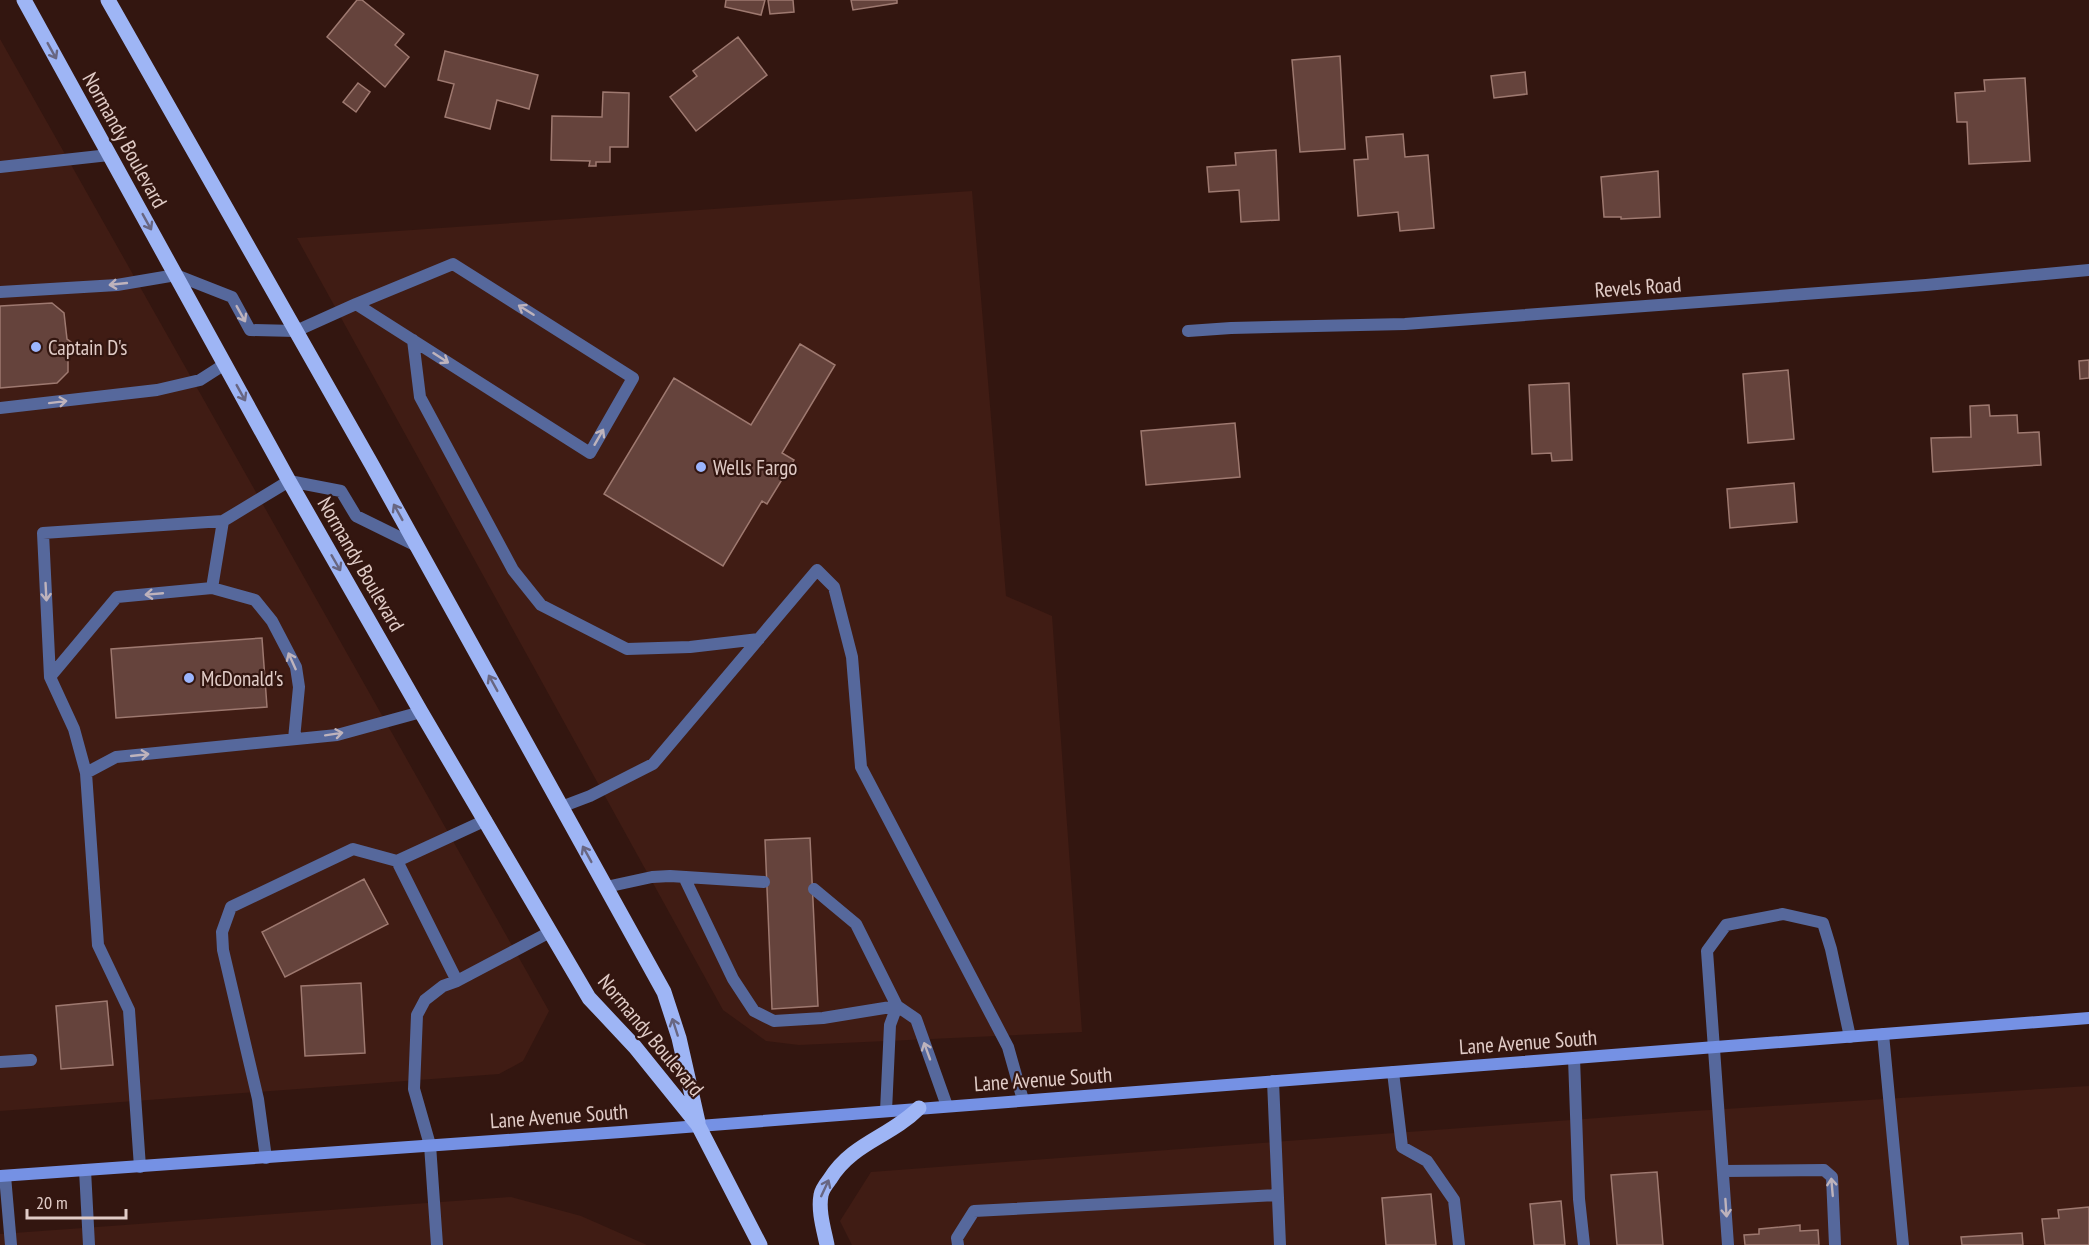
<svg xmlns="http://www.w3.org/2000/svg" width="2089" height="1245" font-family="'PT Sans Narrow',sans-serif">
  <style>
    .built { fill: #401c14 }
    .building { fill: #65433c; stroke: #9e7970; stroke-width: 1.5 }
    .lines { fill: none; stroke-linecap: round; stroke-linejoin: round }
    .service { stroke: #56689c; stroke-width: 12 }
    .minor { stroke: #56689c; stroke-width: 12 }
    .secondary { stroke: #7591e4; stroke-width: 12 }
    .primary { stroke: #9eb5f5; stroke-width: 15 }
    .oneway { stroke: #686682 }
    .oneway2 { stroke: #beb3bc }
    .poi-dot { fill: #9bb5fd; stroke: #331610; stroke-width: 2 }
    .labels { text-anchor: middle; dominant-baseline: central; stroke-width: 4.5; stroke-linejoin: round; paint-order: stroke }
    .street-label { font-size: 21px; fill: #e1ccc7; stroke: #331610 }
    .poi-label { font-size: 21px; fill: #e1ccc7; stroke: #331610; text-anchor: start }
  </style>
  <rect width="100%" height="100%" fill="#331610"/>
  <path class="built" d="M 0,39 L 549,1011 L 523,1061 L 499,1074 L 0,1111 Z
    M 972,191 L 1006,596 L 1052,616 L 1082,1032 L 799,1045 L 766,1041 L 723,1010 L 297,238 Z
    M 2089,1086 L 2089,1245 L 1663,1245 L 1656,1172 L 1611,1175 L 1617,1245 L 1565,1245 L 1530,1205 L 1534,1245 L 852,1245 L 840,1221 L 871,1172 L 1678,1112 Z
    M 511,1197 L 581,1216 L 647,1245 L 0,1245 L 0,1234 Z"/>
  <path class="building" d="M 357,0 L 362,0 L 404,34 L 395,45 L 409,57 L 385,87 L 327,37 Z
    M 726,0 L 765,0 L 761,15 L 725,7 Z
    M 768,0 L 793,0 L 794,12 L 770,14 Z
    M 851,0 L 897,0 L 897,3 L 853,10 Z
    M 738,37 L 767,75 L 696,131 L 670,97 L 697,76 L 693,71 Z
    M 445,51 L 538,75 L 529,109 L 497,100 L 490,129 L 445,117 L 454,84 L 438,80 Z
    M 1340,56 L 1345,149 L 1300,152 L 1292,60 Z
    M 1525,72 L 1527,94 L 1494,98 L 1491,76 Z
    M 2025,78 L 2030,161 L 1969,164 L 1967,122 L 1957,122 L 1955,93 L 1985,91 L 1984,80 Z
    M 358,83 L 370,92 L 356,112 L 343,102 Z
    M 603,92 L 629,93 L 628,147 L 610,147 L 610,162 L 596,162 L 596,166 L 589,166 L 590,161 L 551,160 L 552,116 L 602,117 Z
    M 1403,134 L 1405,157 L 1428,155 L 1434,228 L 1400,231 L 1398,212 L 1358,216 L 1354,160 L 1368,159 L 1366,137 Z
    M 1276,150 L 1279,220 L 1241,222 L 1239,190 L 1209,192 L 1207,167 L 1236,165 L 1235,153 Z
    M 1658,171 L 1660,217 L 1621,219 L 1621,217 L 1604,217 L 1601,177 Z
    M 52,303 L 64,313 L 67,339 L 71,342 L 72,352 L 68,355 L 68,372 L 57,383 L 0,388 L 0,306 Z
    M 800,344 L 835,365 L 782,453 L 794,460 L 767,504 L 762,501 L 723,566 L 604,494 L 674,378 L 751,425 Z
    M 2089,360 L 2089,378 L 2080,379 L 2079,361 Z
    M 1788,370 L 1794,439 L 1748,443 L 1743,374 Z
    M 1569,383 L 1572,460 L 1552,461 L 1551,453 L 1532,454 L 1529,385 Z
    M 1989,405 L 1990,416 L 2017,415 L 2018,433 L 2039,432 L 2041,465 L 1933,472 L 1931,438 L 1971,437 L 1970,406 Z
    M 1235,423 L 1240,477 L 1146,485 L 1141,431 Z
    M 1794,483 L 1797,522 L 1730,528 L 1727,489 Z
    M 262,638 L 267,707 L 116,718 L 111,649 Z
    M 810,838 L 818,1006 L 772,1009 L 765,840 Z
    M 364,879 L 388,924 L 285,977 L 262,932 Z
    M 361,983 L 365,1053 L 305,1056 L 301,986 Z
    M 107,1001 L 113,1065 L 61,1069 L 56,1006 Z
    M 1657,1172 L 1663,1245 L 1617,1245 L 1611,1175 Z
    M 1431,1194 L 1436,1245 L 1386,1245 L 1382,1198 Z
    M 1561,1201 L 1565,1245 L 1534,1245 L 1530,1204 Z
    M 2089,1207 L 2089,1245 L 2045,1245 L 2042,1219 L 2059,1218 L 2058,1210 Z
    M 1800,1225 L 1800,1231 L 1818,1230 L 1819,1245 L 1745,1245 L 1744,1235 L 1759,1234 L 1759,1229 Z
    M 2022,1233 L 2023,1245 L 1962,1245 L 1961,1237 Z"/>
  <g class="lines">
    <path class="service" d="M 0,167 L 109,155
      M 0,292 L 117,285 L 176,275 L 232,297 L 250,330 L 296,331 L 356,304 L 453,264 L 633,378 L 590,453 L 356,304
      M 413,340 L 420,397 L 513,570 L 541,605 L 627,649 L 690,647 L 759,639
      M 0,408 L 157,390 L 200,380 L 225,364
      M 212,588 L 223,521
      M 50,677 L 117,597 L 212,588 L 255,600 L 272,621 L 296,667 L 299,687 L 294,739
      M 86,773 L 116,757 L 337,735 L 421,712
      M 561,807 L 590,796 L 653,764 L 817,570 L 834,587 L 852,657 L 861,767 L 1008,1047 L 1023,1100
      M 397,861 L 457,981
      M 684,877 L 733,979 L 754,1011 L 774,1021 L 823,1018 L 897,1006 L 856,924 L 814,889
      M 606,887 L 652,877 L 670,876 L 764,882
      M 1883,1034 L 1903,1245
      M 1574,1058 L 1579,1199 L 1584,1245
      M 0,1062 L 31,1060
      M 1393,1072 L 1402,1147 L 1427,1161 L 1454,1200 L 1459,1245
      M 1273,1081 L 1280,1245
      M 886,1111 L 890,1025 L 897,1006 L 916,1019 L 947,1106
      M 266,1158 L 258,1099 L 223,950 L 222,932 L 231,907 L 353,849 L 397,861 L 486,820
      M 140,1167 L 129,1010 L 98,945 L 86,773 L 74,729 L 50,677 L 43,533 L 223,521 L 289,481 L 341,491 L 356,516 L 417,546
      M 85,1170 L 89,1245
      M 1724,1171 L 1824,1170 L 1832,1177 L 1835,1245
      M 5,1176 L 11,1245
      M 437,1245 L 430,1145 L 414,1089 L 417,1015 L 425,1000 L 443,986 L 457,981 L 550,932
      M 958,1245 L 957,1238 L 974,1211 L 1277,1195
      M 1728,1245 L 1707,951 L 1726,925 L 1783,914 L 1823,923 L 1831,949 L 1850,1037"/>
    <path class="minor" d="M 1188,331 L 1231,328 L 1405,324 L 1926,285 L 2089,270"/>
    <path class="secondary" d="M 0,1176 L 621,1132 L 2089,1018"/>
    <path class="primary" d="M 24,0 L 289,481 L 421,712 L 589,998 L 635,1047 L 698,1125 L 760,1245
      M 108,0 L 372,465 L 664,992 L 679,1038 L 698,1122
      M 827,1245 C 824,1230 818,1211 821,1195 C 822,1189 827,1183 830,1179 C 852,1143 890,1137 919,1108"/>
  </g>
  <defs><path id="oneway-shaft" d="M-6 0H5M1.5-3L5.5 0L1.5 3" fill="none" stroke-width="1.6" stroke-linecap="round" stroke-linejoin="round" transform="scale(1.5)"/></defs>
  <g class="oneway">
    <use href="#oneway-shaft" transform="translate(52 51) rotate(61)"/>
    <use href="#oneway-shaft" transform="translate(147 222) rotate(61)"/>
    <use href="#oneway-shaft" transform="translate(241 393) rotate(61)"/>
    <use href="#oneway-shaft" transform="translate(398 512) rotate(-119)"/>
    <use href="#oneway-shaft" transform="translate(336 563) rotate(60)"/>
    <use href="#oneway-shaft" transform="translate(493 683) rotate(-119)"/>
    <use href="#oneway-shaft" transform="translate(587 854) rotate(-119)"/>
    <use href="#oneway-shaft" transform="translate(675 1027) rotate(-108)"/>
    <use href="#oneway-shaft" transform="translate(825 1188) rotate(-65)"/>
  </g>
  <g class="oneway2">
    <use href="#oneway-shaft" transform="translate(118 284) rotate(174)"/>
    <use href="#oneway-shaft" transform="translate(526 310) rotate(-148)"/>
    <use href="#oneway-shaft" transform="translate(241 314) rotate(61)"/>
    <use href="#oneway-shaft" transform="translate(441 358) rotate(33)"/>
    <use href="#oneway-shaft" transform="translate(58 402) rotate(-7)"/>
    <use href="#oneway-shaft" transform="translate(599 437) rotate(-60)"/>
    <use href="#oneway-shaft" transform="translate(46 592) rotate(87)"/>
    <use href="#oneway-shaft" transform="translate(154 594) rotate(175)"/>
    <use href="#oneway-shaft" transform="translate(292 661) rotate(-114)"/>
    <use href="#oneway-shaft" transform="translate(334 734) rotate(-9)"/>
    <use href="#oneway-shaft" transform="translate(140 755) rotate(-6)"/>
    <use href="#oneway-shaft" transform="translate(927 1051) rotate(-110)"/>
    <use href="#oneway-shaft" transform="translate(1832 1187) rotate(-95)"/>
    <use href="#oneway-shaft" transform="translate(1726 1208) rotate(86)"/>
  </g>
  <g class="poi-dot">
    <circle cx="36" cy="347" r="6"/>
    <circle cx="701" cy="467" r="6"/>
    <circle cx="189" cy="678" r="6"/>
  </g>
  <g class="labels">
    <g class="street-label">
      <text transform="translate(125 140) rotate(61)">Normandy Boulevard</text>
      <text transform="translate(1638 287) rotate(-4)">Revels Road</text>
      <text transform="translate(361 564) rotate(60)">Normandy Boulevard</text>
      <text transform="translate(651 1035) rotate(50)">Normandy Boulevard</text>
      <text transform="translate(1528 1042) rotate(-4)">Lane Avenue South</text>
      <text transform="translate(1043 1079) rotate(-4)">Lane Avenue South</text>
      <text transform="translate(559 1116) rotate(-4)">Lane Avenue South</text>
    </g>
    <g class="poi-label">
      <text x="48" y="347">Captain D's</text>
      <text x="713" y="467">Wells Fargo</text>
      <text x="201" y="678">McDonald's</text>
    </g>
  </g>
  <path d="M27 1209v9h99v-9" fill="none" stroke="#e1ccc7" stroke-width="3"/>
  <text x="36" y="1209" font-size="18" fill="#e1ccc7" stroke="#331610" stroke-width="4.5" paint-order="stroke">20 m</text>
</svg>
